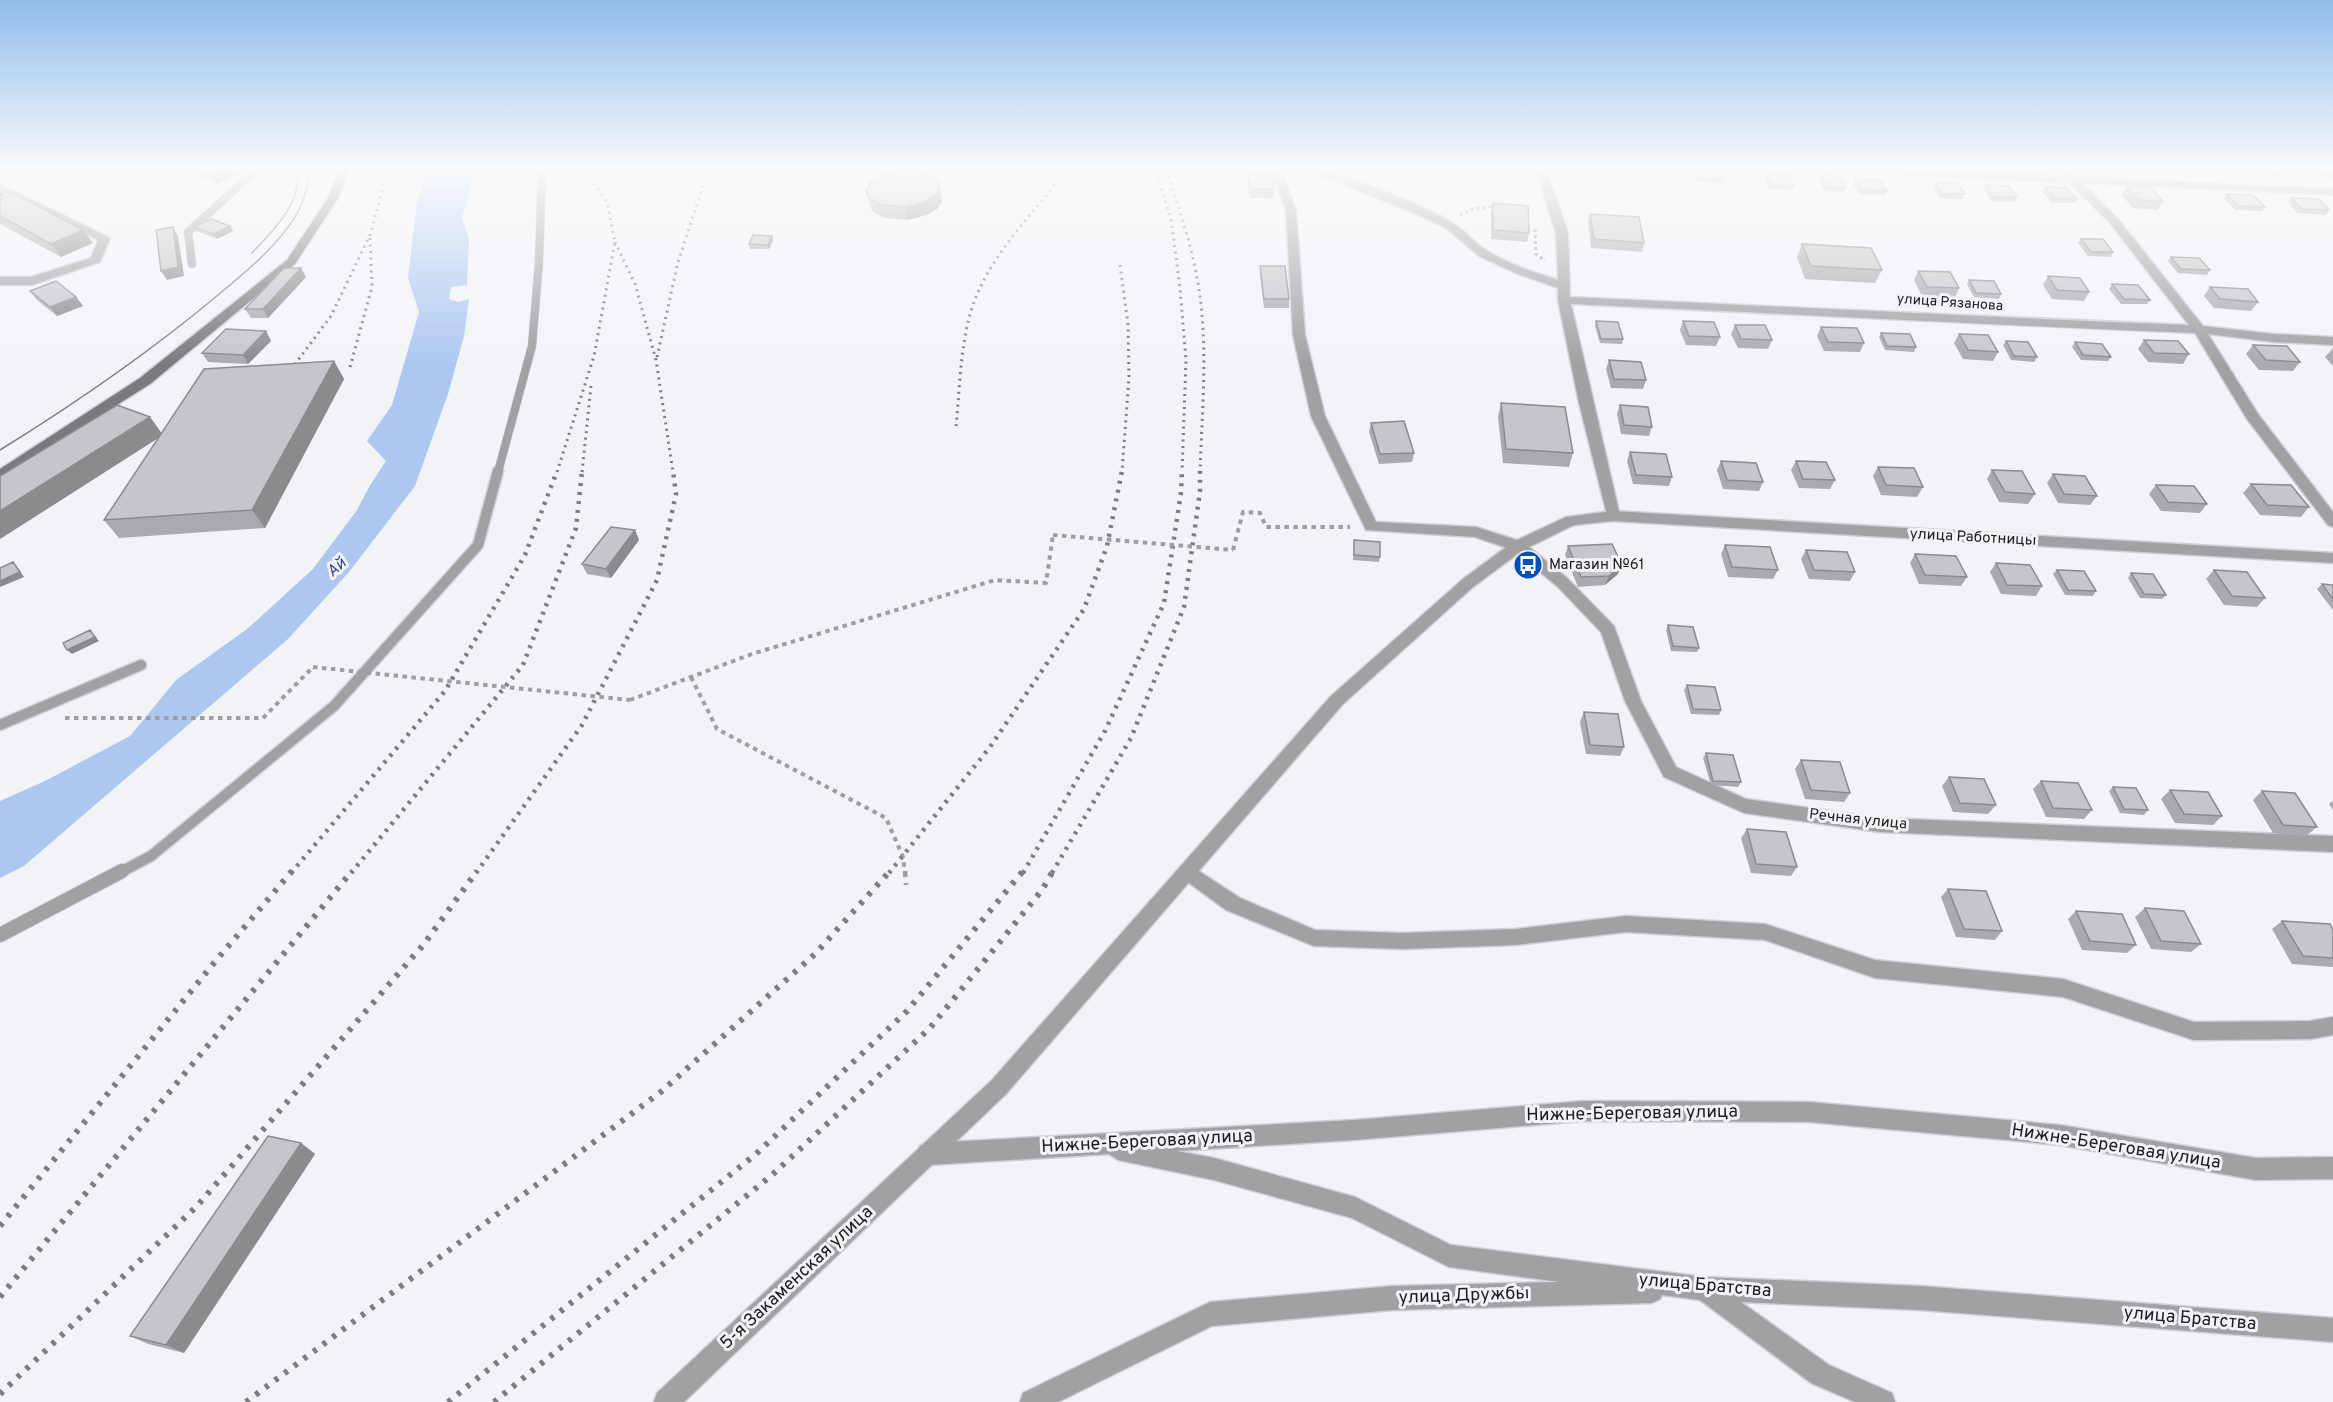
<svg xmlns="http://www.w3.org/2000/svg" width="2333" height="1402" font-family="Overpass,sans-serif">
  <style>
    .water { fill: #adc7f0 }
    .lines { fill: none; stroke-linecap: round; stroke-linejoin: round }
    .service-far2-casing { stroke: #cfd0d4; stroke-width: 9 }
    .service-far1-casing { stroke: #cfd0d4; stroke-width: 13 }
    .service-casing { stroke: #cfd0d4; stroke-width: 16 }
    .minor-casing { stroke: #cfd0d4; stroke-width: 3 }
    .tertiary-casing { stroke: #cfd0d4; stroke-width: 3 }
    .secondary-casing { stroke: #cfd0d4; stroke-width: 3 }
    .path-far2 { stroke: #9c9ea1; stroke-width: 3; stroke-dasharray: 3 3; stroke-linecap: butt }
    .path-far1 { stroke: #9c9ea1; stroke-width: 4; stroke-dasharray: 4.5 4.5; stroke-linecap: butt }
    .path { stroke: #9c9ea1; stroke-width: 4.5; stroke-dasharray: 6 6; stroke-linecap: butt }
    .service-far2 { stroke: #a0a1a2; stroke-width: 8 }
    .service-far1 { stroke: #a0a1a2; stroke-width: 10 }
    .service { stroke: #a0a1a2; stroke-width: 14 }
    .minor { fill: #a0a1a2; fill-rule: evenodd }
    .tertiary { fill: #a0a1a2; fill-rule: evenodd }
    .secondary { fill: #787a7c; fill-rule: evenodd }
    .tram { stroke: #7b7d7f; stroke-width: 1.5 }
    .rail-far2 { stroke: #7b7d7f; stroke-width: 3; stroke-dasharray: 2 4.5; stroke-linecap: butt }
    .rail-far1 { stroke: #7b7d7f; stroke-width: 4.5; stroke-dasharray: 3 6; stroke-linecap: butt }
    .rail { stroke: #7b7d7f; stroke-width: 6; stroke-dasharray: 4 8; stroke-linecap: butt }
    .path-bridge { stroke: #9c9ea1; stroke-width: 4; stroke-dasharray: 4.5 4.5; stroke-linecap: butt }
    .wall { fill: #a9aaad }
    .shaded-wall { fill: #898b8d }
    .building { fill: #c4c6c9; stroke: #898b8d; stroke-width: 1.5 }
    .labels { text-anchor: middle; dominant-baseline: central; stroke-width: 6; stroke-linejoin: round; paint-order: stroke }
    .far-street-label { font-size: 14px; fill: #1a1b1c; stroke: #f1f3f7 }
    .street-label { font-size: 15px; fill: #1a1b1c; stroke: #f1f3f7 }
    .poi-label { font-size: 15px; fill: #1a1b1c; stroke: #f1f3f7; text-anchor: start }
    .water-label { font-size: 16px; font-style: italic; fill: #254578; stroke: #f1f3f7 }
    .near-street-label { font-size: 18px; fill: #1a1b1c; stroke: #f1f3f7 }
  </style>
  <rect width="100%" height="100%" fill="#f1f3f7"/>
  <path class="water" d="M 425,170 L 475,170 L 462,218 L 469,239 L 467,285 L 451,287 L 449,299 L 458,302 L 469,299 L 464,336 L 448,394 L 415,486 L 349,572 L 288,639 L 24,866 L 0,878 L 0,801 L 45,781 L 130,736 L 176,680 L 247,629 L 313,569 L 357,510 L 369,487 L 386,461 L 367,441 L 392,405 L 419,312 L 408,278 L 416,210 Z"/>
  <g class="lines">
    <g class="service-far2-casing">
      <path id="service-far2" d="M 192,264 L 188,232 L 255,171 L 253,170
        M 498,472 L 532,346 L 539,262 L 542,170"/>
    </g>
    <g class="service-far1-casing">
      <path id="service-far1" d="M 0,725 L 141,665
        M 119,873 L 151,856 L 334,706 L 478,545 L 498,471"/>
    </g>
    <g class="service-casing">
      <path id="service" d="M 0,935 L 122,871"/>
    </g>
    <g class="minor-casing">
      <path id="minor" d="M 1271,170 L 1281,170 L 1296,210 L 1305,335 L 1325,416 L 1376,522 L 1476,527 L 1523,542 L 1567,578 L 1614,626 L 1641,701 L 1676,767 L 1746,799 L 1880,818 L 2333,836 L 2333,852 L 1880,832 L 1744,813 L 1664,777 L 1625,701 L 1601,632 L 1557,586 L 1513,550 L 1475,537 L 1366,530 L 1311,416 L 1293,335 L 1286,210 Z
        M 1307,170 C 1335,168 1427,207 1453,223 C 1466,231 1476,245 1489,252 C 1510,265 1534,272 1558,280 L 1556,233 L 1536,170 L 1546,170 L 1568,233 L 1570,297 C 1776,306 1983,317 2189,325 L 2110,223 L 2070,183 L 1868,173 L 1863,170 L 1927,170 L 2063,176 L 2061,173 L 2066,170 L 2076,177 L 2333,189 L 2333,195 L 2082,183 L 2118,219 L 2203,326 L 2274,334 L 2333,337 L 2333,345 L 2274,342 L 2208,334 L 2258,414 L 2333,512 L 2333,527 L 2328,525 L 2247,419 L 2195,333 C 1987,325 1779,313 1571,304 L 1620,516 L 1613,521 L 1608,519 L 1579,403 L 1558,300 L 1558,288 L 1513,272 L 1479,256 L 1446,228 L 1412,212 Z
        M 0,184 L 108,237 L 110,239 L 100,262 L 32,285 L 0,285 L 0,277 L 31,277 L 91,258 L 98,240 L 0,191 Z
        M 1188,864 L 1240,898 L 1315,930 L 1402,933 L 1516,929 L 1626,916 L 1765,924 L 1875,960 L 2063,979 L 2194,1022 L 2310,1021 L 2333,1017 L 2333,1035 L 2310,1039 L 2194,1040 L 2063,997 L 1875,978 L 1765,940 L 1626,932 L 1516,945 L 1402,949 L 1314,946 L 1226,910 L 1181,877 L 1179,872 L 1181,867 Z
        M 1583,1101 L 1809,1102 L 2060,1125 L 2256,1158 L 2333,1157 L 2333,1179 L 2256,1180 L 2060,1145 L 1809,1122 L 1583,1121 L 1354,1140 L 1177,1151 L 1214,1158 L 1355,1197 L 1451,1245 L 1704,1277 L 1920,1286 L 2333,1318 L 2333,1342 L 1920,1310 L 1741,1302 L 1829,1365 L 1892,1393 L 1895,1402 L 1855,1402 L 1811,1383 L 1700,1300 L 1662,1295 L 1660,1299 L 1652,1303 L 1393,1310 L 1212,1326 L 1058,1402 L 1020,1402 L 1023,1393 L 1210,1302 L 1393,1286 L 1560,1282 L 1449,1267 L 1352,1218 L 1214,1180 L 1118,1160 L 1109,1154 L 928,1165 L 920,1162 L 917,1154 L 920,1146 L 928,1143 L 1354,1120 Z"/>
    </g>
    <g class="tertiary-casing">
      <path id="tertiary" d="M 1613,511 L 2333,553 L 2333,563 L 1613,521 L 1574,525 L 1523,550 L 1473,587 L 1343,704 L 1006,1094 L 684,1402 L 654,1402 L 657,1393 L 992,1080 L 1331,696 L 1463,579 L 1513,542 L 1566,517 Z"/>
    </g>
    <g class="secondary-casing">
      <path id="secondary" d="M 339,170 L 349,170 L 338,198 L 295,264 L 150,384 L 0,479 L 0,469 L 140,378 L 287,260 L 328,198 Z"/>
    </g>
    <path class="path-far2" d="M 1460,215 L 1473,209 L 1495,206
      M 1535,229 L 1536,254 L 1545,261"/>
    <path class="path-far1" d="M 1233,550 L 1243,512 L 1260,513 L 1266,527 L 1350,527
      M 691,677 L 717,729 L 886,818 L 903,857 L 905,873
      M 630,700 L 752,654 L 995,580 L 1046,583 L 1053,535
      M 65,718 L 263,718 L 313,667"/>
    <path class="path" d="M 905,871 L 906,885"/>
    <use href="#service-far2" class="service-far2"/>
    <use href="#service-far1" class="service-far1"/>
    <use href="#service" class="service"/>
    <use href="#minor" class="minor"/>
    <use href="#tertiary" class="tertiary"/>
    <use href="#secondary" class="secondary"/>
    <path class="tram" d="M 252,253 C 272,231 303,203 297,170
      M 0,450 C 76,403 150,352 218,295 C 246,272 276,247 295,217 C 304,203 308,187 310,170"/>
    <path class="rail-far2" d="M 1155,170 L 1171,218 L 1180,288 L 1186,360 L 1182,472
      M 1167,170 C 1179,209 1193,249 1199,289 C 1208,349 1202,412 1200,472
      M 615,242 L 635,284 L 656,360 L 673,472
      M 1120,265 L 1128,324 L 1129,377 L 1122,472
      M 657,357 L 678,262 L 708,170
      M 350,367 L 372,287 L 370,238
      M 287,375 L 331,316 L 370,235 L 388,170
      M 956,426 C 960,388 960,348 971,311 C 988,256 1033,214 1067,170
      M 557,472 L 594,356 L 615,242 L 607,202 L 590,177 L 582,170
      M 582,472 L 591,386"/>
    <path class="rail-far1" d="M 291,873 L 445,691 L 525,555 L 557,471
      M 351,873 L 523,665 L 576,528 L 582,471
      M 476,873 L 582,725 L 657,580 L 676,494 L 673,471
      M 889,873 L 990,747 L 1084,609 L 1107,546 L 1122,471
      M 1023,873 L 1105,731 L 1164,603 L 1181,493 L 1182,471
      M 1052,873 L 1131,738 L 1184,607 L 1200,491 L 1200,471"/>
    <path class="rail" d="M 0,1226 L 214,963 L 292,871
      M 0,1297 L 352,871
      M 0,1394 L 197,1206 L 424,944 L 477,871
      M 246,1402 L 662,1091 L 815,954 L 890,871
      M 448,1402 L 756,1154 L 907,1011 L 1023,871
      M 494,1402 L 772,1175 L 930,1028 L 1042,890 L 1053,871"/>
    <path class="path-bridge" d="M 1053,535 L 1233,550
      M 313,667 L 630,700"/>
  </g>
  <path class="wall" d="M 184,170 L 242,170 L 243,172 L 216,184 Z
    M 1696,170 L 1723,170 L 1724,180 L 1723,184 L 1697,182 Z
    M 2178,170 L 2214,170 L 2213,172 Z
    M 2238,170 L 2285,170 L 2281,176 L 2242,174 Z
    M 2317,170 L 2333,170 L 2333,178 L 2325,178 Z
    M 1765,173 L 1794,186 L 1792,190 L 1769,189 L 1764,178 Z
    M 1248,174 L 1274,189 L 1273,198 L 1250,198 L 1247,182 Z
    M 1821,175 L 1846,188 L 1844,192 L 1824,191 L 1819,180 Z
    M 1855,179 L 1887,191 L 1885,195 L 1859,194 L 1853,183 Z
    M 1935,183 L 1965,194 L 1962,199 L 1940,198 L 1933,187 Z
    M 1985,185 L 2017,197 L 2015,202 L 1992,201 L 1983,189 Z
    M 2127,186 L 2163,201 L 2158,210 L 2133,208 L 2121,195 Z
    M 2045,187 L 2077,199 L 2075,203 L 2052,203 L 2042,192 Z
    M 940,189 L 942,202 L 937,209 L 926,215 L 907,220 L 884,218 L 872,211 L 869,203 L 866,190 Z
    M 2227,194 L 2265,207 L 2262,211 L 2235,210 L 2224,198 Z
    M 2291,198 L 2329,210 L 2326,215 L 2298,213 L 2288,202 Z
    M 0,200 L 93,243 L 61,257 L 0,224 Z
    M 1493,203 L 1529,233 L 1527,242 L 1491,239 L 1491,212 Z
    M 1590,214 L 1644,243 L 1642,252 L 1591,248 L 1588,222 Z
    M 230,226 L 233,231 L 217,239 L 197,231 L 194,227 Z
    M 2081,239 L 2113,252 L 2111,257 L 2088,256 L 2078,243 Z
    M 773,240 L 769,249 L 750,249 L 749,244 Z
    M 1802,244 L 1882,270 L 1875,283 L 1805,279 L 1797,257 Z
    M 2171,257 L 2210,270 L 2207,275 L 2178,273 L 2168,261 Z
    M 1260,266 L 1289,299 L 1289,308 L 1264,308 L 1260,275 Z
    M 1918,271 L 1959,288 L 1955,297 L 1922,296 L 1914,280 Z
    M 2048,276 L 2089,292 L 2084,301 L 2052,299 L 2043,285 Z
    M 306,277 L 268,318 L 251,318 L 245,309 Z
    M 1969,280 L 2001,294 L 1999,299 L 1974,297 L 1967,284 Z
    M 2112,284 L 2150,300 L 2147,304 L 2121,304 L 2109,289 Z
    M 2210,287 L 2258,302 L 2251,311 L 2214,308 L 2204,296 Z
    M 30,291 L 76,297 L 83,306 L 57,316 L 37,300 Z
    M 1596,321 L 1623,339 L 1622,344 L 1600,343 L 1595,326 Z
    M 1683,321 L 1720,337 L 1716,346 L 1686,345 L 1680,330 Z
    M 1735,325 L 1772,340 L 1768,349 L 1738,348 L 1731,334 Z
    M 1821,327 L 1864,343 L 1860,352 L 1824,351 L 1817,336 Z
    M 266,331 L 271,341 L 248,364 L 208,362 L 202,353 Z
    M 1881,333 L 1916,347 L 1914,352 L 1885,350 L 1879,337 Z
    M 1959,334 L 1998,352 L 1993,361 L 1963,359 L 1954,343 Z
    M 2144,340 L 2189,354 L 2183,364 L 2148,362 L 2138,349 Z
    M 2006,341 L 2037,357 L 2034,362 L 2011,360 L 2003,345 Z
    M 2075,342 L 2111,357 L 2108,361 L 2081,360 L 2072,347 Z
    M 2253,345 L 2300,362 L 2293,371 L 2259,370 L 2246,354 Z
    M 2333,348 L 2333,366 L 2325,357 Z
    M 1609,360 L 1646,380 L 1643,389 L 1611,388 L 1606,369 Z
    M 334,361 L 344,379 L 265,528 L 119,538 L 104,520 L 158,438 L 0,539 L 162,432 Z
    M 1501,403 L 1573,453 L 1569,467 L 1503,463 L 1498,417 Z
    M 1620,405 L 1652,427 L 1649,436 L 1621,434 L 1617,414 Z
    M 1371,423 L 1414,453 L 1412,462 L 1379,464 L 1369,432 Z
    M 1630,452 L 1672,477 L 1669,486 L 1633,484 L 1627,461 Z
    M 1721,461 L 1763,482 L 1759,491 L 1723,489 L 1717,470 Z
    M 1796,461 L 1835,480 L 1830,489 L 1799,488 L 1791,470 Z
    M 1878,467 L 1923,487 L 1917,497 L 1881,495 L 1873,476 Z
    M 1992,470 L 2035,494 L 2028,504 L 1999,502 L 1987,479 Z
    M 2053,474 L 2097,496 L 2090,505 L 2058,503 L 2047,483 Z
    M 2251,484 L 2309,507 L 2301,517 L 2260,515 L 2243,493 Z
    M 2156,485 L 2207,504 L 2200,513 L 2161,511 L 2149,494 Z
    M 635,530 L 639,540 L 611,578 L 587,574 L 582,564 Z
    M 1354,540 L 1380,557 L 1379,562 L 1353,560 Z
    M 1725,545 L 1778,570 L 1773,579 L 1728,577 L 1721,554 Z
    M 1568,546 L 1618,574 L 1605,585 L 1578,587 L 1565,555 Z
    M 1806,550 L 1855,572 L 1850,581 L 1809,579 L 1801,559 Z
    M 1915,554 L 1967,577 L 1961,586 L 1919,584 L 1910,563 Z
    M 1996,563 L 2042,586 L 2036,596 L 2001,594 L 1990,572 Z
    M 2057,570 L 2096,591 L 2093,596 L 2065,595 L 2053,574 Z
    M 2214,570 L 2265,598 L 2257,607 L 2224,605 L 2206,579 Z
    M 2131,573 L 2166,595 L 2162,599 L 2140,598 L 2128,578 Z
    M 2322,584 L 2333,585 L 2333,610 L 2317,589 Z
    M 1668,625 L 1699,648 L 1697,652 L 1671,651 L 1666,630 Z
    M 1687,685 L 1721,710 L 1719,715 L 1691,714 L 1684,690 Z
    M 1584,712 L 1624,747 L 1620,756 L 1586,754 L 1580,722 Z
    M 1706,753 L 1741,782 L 1738,787 L 1711,785 L 1703,758 Z
    M 1801,760 L 1850,793 L 1844,802 L 1805,799 L 1795,769 Z
    M 1949,777 L 1996,805 L 1988,814 L 1953,812 L 1942,786 Z
    M 2041,781 L 2092,810 L 2084,819 L 2046,817 L 2033,789 Z
    M 2113,787 L 2148,810 L 2144,815 L 2120,813 L 2109,791 Z
    M 2170,790 L 2222,816 L 2213,825 L 2175,823 L 2161,799 Z
    M 2262,791 L 2317,827 L 2306,836 L 2273,833 L 2253,800 Z
    M 2333,801 L 2333,810 L 2329,804 Z
    M 1747,829 L 1797,867 L 1791,876 L 1751,873 L 1741,838 Z
    M 1948,889 L 2002,931 L 1995,940 L 1956,937 L 1941,897 Z
    M 2145,908 L 2201,944 L 2191,952 L 2151,949 L 2135,917 Z
    M 2076,911 L 2136,945 L 2127,953 L 2082,950 L 2068,919 Z
    M 2282,921 L 2333,930 L 2333,967 L 2292,964 L 2272,929 Z
    M 301,1143 L 315,1154 L 184,1353 L 148,1344 L 130,1336 Z"/>
  <path class="shaded-wall" d="M 211,170 L 242,170 L 243,172 L 216,184 L 208,171 Z
    M 0,189 L 5,196 L 0,199 Z
    M 940,189 L 942,202 L 937,209 L 926,215 L 907,220 L 905,207 Z
    M 230,226 L 233,231 L 217,239 L 214,234 Z
    M 173,227 L 178,236 L 184,276 L 167,280 L 161,271 Z
    M 83,230 L 93,243 L 61,257 L 51,244 Z
    M 772,236 L 773,240 L 769,249 L 768,245 Z
    M 301,268 L 306,277 L 268,318 L 263,309 Z
    M 76,297 L 83,306 L 57,316 L 50,307 Z
    M 266,331 L 271,341 L 248,364 L 243,355 Z
    M 334,361 L 344,379 L 265,528 L 252,510 Z
    M 150,417 L 163,435 L 0,539 L 0,511 Z
    M 635,530 L 639,540 L 611,578 L 606,569 Z
    M 13,562 L 24,577 L 0,587 L 0,581 Z
    M 1622,565 L 1618,574 L 1605,585 L 1609,576 Z
    M 90,630 L 99,641 L 72,654 L 67,650 Z
    M 301,1143 L 315,1154 L 184,1353 L 166,1345 Z"/>
  <path class="building" d="M 1697,170 L 1723,170 L 1724,180 L 1698,177 Z
    M 915,171 L 931,175 L 939,181 L 940,189 L 935,196 L 925,202 L 905,207 L 882,205 L 869,198 L 866,190 L 871,182 L 884,175 L 899,172 Z
    M 1271,173 L 1274,189 L 1250,189 L 1248,174 Z
    M 1765,173 L 1788,174 L 1794,186 L 1771,185 Z
    M 1821,175 L 1840,176 L 1846,188 L 1826,187 Z
    M 1855,179 L 1880,180 L 1887,191 L 1861,190 Z
    M 1935,183 L 1958,184 L 1965,194 L 1942,194 Z
    M 1985,185 L 2008,186 L 2017,197 L 1994,197 Z
    M 2127,186 L 2151,187 L 2163,201 L 2138,200 Z
    M 2045,187 L 2067,188 L 2077,199 L 2054,198 Z
    M 15,194 L 83,230 L 51,244 L 0,216 L 0,200 Z
    M 2227,194 L 2253,195 L 2265,207 L 2238,206 Z
    M 2291,198 L 2319,199 L 2329,210 L 2302,209 Z
    M 1493,203 L 1528,206 L 1529,233 L 1493,230 Z
    M 1590,214 L 1639,217 L 1644,243 L 1594,239 Z
    M 211,219 L 230,226 L 214,234 L 194,227 Z
    M 173,227 L 178,267 L 161,271 L 156,230 Z
    M 753,235 L 772,236 L 768,245 L 749,244 Z
    M 2081,239 L 2103,239 L 2113,252 L 2091,252 Z
    M 1802,244 L 1871,248 L 1882,270 L 1811,266 Z
    M 2171,257 L 2199,258 L 2210,270 L 2181,269 Z
    M 1260,266 L 1285,266 L 1289,299 L 1264,299 Z
    M 284,268 L 301,268 L 263,309 L 245,309 Z
    M 1918,271 L 1950,272 L 1959,288 L 1927,287 Z
    M 2048,276 L 2080,278 L 2089,292 L 2057,290 Z
    M 1969,280 L 1994,281 L 2001,294 L 1976,293 Z
    M 56,281 L 76,297 L 50,307 L 30,291 Z
    M 2112,284 L 2138,285 L 2150,300 L 2124,299 Z
    M 2210,287 L 2248,289 L 2258,302 L 2220,299 Z
    M 1596,321 L 1618,322 L 1623,339 L 1601,339 Z
    M 1683,321 L 1714,322 L 1720,337 L 1689,336 Z
    M 1735,325 L 1765,325 L 1772,340 L 1741,339 Z
    M 1821,327 L 1857,328 L 1864,343 L 1828,342 Z
    M 226,329 L 266,331 L 243,355 L 202,353 Z
    M 1881,333 L 1910,334 L 1916,347 L 1887,346 Z
    M 1959,334 L 1988,335 L 1998,352 L 1968,350 Z
    M 2144,340 L 2178,341 L 2189,354 L 2154,353 Z
    M 2006,341 L 2028,342 L 2037,357 L 2014,356 Z
    M 2075,342 L 2102,344 L 2111,357 L 2083,355 Z
    M 2253,345 L 2287,346 L 2300,362 L 2266,360 Z
    M 1609,360 L 1641,362 L 1646,380 L 1614,379 Z
    M 334,361 L 252,510 L 104,520 L 204,369 Z
    M 1501,403 L 1565,407 L 1573,453 L 1506,449 Z
    M 117,405 L 150,417 L 0,511 L 0,476 Z
    M 1620,405 L 1648,407 L 1652,427 L 1624,425 Z
    M 1404,421 L 1414,453 L 1380,454 L 1371,423 Z
    M 1630,452 L 1666,454 L 1672,477 L 1636,475 Z
    M 1721,461 L 1756,463 L 1763,482 L 1727,480 Z
    M 1796,461 L 1826,462 L 1835,480 L 1803,479 Z
    M 1878,467 L 1914,468 L 1923,487 L 1886,485 Z
    M 1992,470 L 2022,471 L 2035,494 L 2005,492 Z
    M 2053,474 L 2085,476 L 2097,496 L 2064,494 Z
    M 2251,484 L 2291,485 L 2309,507 L 2267,505 Z
    M 2156,485 L 2194,486 L 2207,504 L 2168,502 Z
    M 611,527 L 635,530 L 606,569 L 582,564 Z
    M 1354,540 L 1380,542 L 1380,557 L 1354,555 Z
    M 1612,544 L 1622,565 L 1609,576 L 1581,577 L 1568,546 Z
    M 1725,545 L 1770,547 L 1778,570 L 1732,567 Z
    M 1806,550 L 1847,552 L 1855,572 L 1814,570 Z
    M 1915,554 L 1956,556 L 1967,577 L 1925,575 Z
    M 13,562 L 20,572 L 0,581 L 0,568 Z
    M 1996,563 L 2030,565 L 2042,586 L 2007,585 Z
    M 2057,570 L 2084,571 L 2096,591 L 2068,590 Z
    M 2214,570 L 2247,572 L 2265,598 L 2232,596 Z
    M 2131,573 L 2153,574 L 2166,595 L 2144,594 Z
    M 2322,584 L 2333,585 L 2333,599 Z
    M 1668,625 L 1693,627 L 1699,648 L 1673,646 Z
    M 90,630 L 95,637 L 67,650 L 63,643 Z
    M 1687,685 L 1715,687 L 1721,710 L 1693,709 Z
    M 1584,712 L 1618,714 L 1624,747 L 1590,745 Z
    M 1706,753 L 1733,755 L 1741,782 L 1713,781 Z
    M 1801,760 L 1840,762 L 1850,793 L 1811,790 Z
    M 1949,777 L 1984,779 L 1996,805 L 1960,803 Z
    M 2041,781 L 2078,783 L 2092,810 L 2053,808 Z
    M 2113,787 L 2136,788 L 2148,810 L 2124,809 Z
    M 2170,790 L 2208,792 L 2222,816 L 2184,814 Z
    M 2262,791 L 2295,793 L 2317,827 L 2283,825 Z
    M 1747,829 L 1786,832 L 1797,867 L 1756,864 Z
    M 1948,889 L 1986,891 L 2002,931 L 1964,929 Z
    M 2145,908 L 2184,911 L 2201,944 L 2161,941 Z
    M 2076,911 L 2122,914 L 2136,945 L 2090,941 Z
    M 2282,921 L 2330,924 L 2333,930 L 2333,958 L 2303,956 Z
    M 268,1136 L 301,1143 L 166,1345 L 130,1336 Z"/>
  <linearGradient id="sky" x2="0" y2="1"><stop stop-color="#90bceb"/><stop offset="0.46" stop-color="#f9fafb"/><stop offset="1" stop-color="#f9fafb" stop-opacity="0"/></linearGradient>
  <rect width="2333" height="366" fill="url(#sky)"/>
  <defs>
    <g id="bus-disc" transform="scale(1.5)"><circle r="9.5" fill="#044fb9" stroke="#f1f3f7"/><path d="M-5-6H5V4H4V6H2V4H-2V6H-4V4H-5ZM-3.5-4V0h7V-4ZM-3.5 1.2v1.5H-2V1.2ZM2 1.2v1.5H3.5V1.2Z" fill="#fff"/></g>
  </defs>
  <g fill-rule="evenodd">
    <use href="#bus-disc" x="1528" y="565"/>
  </g>
  <g class="labels">
    <g class="far-street-label">
      <text transform="translate(1950 303) rotate(4)">улица Рязанова</text>
    </g>
    <g class="street-label">
      <text transform="translate(1973 538) rotate(3)">улица Работницы</text>
      <text transform="translate(1858 820) rotate(6)">Речная улица</text>
    </g>
    <g class="poi-label">
      <text x="1549" y="565">Магазин №61</text>
    </g>
    <g class="water-label">
      <text transform="translate(337 568) rotate(-41)">Ай</text>
    </g>
    <g class="near-street-label">
      <text transform="translate(1632 1114) rotate(-1)">Нижне-Береговая улица</text>
      <text transform="translate(1147 1142) rotate(-3)">Нижне-Береговая улица</text>
      <text transform="translate(2116 1147) rotate(9)">Нижне-Береговая улица</text>
      <text transform="translate(797 1278) rotate(-43)">5-я Закаменская улица</text>
      <text transform="translate(1705 1286) rotate(5)">улица Братства</text>
      <text transform="translate(1464 1296) rotate(-2)">улица Дружбы</text>
      <text transform="translate(2190 1319) rotate(5)">улица Братства</text>
    </g>
  </g>
</svg>
